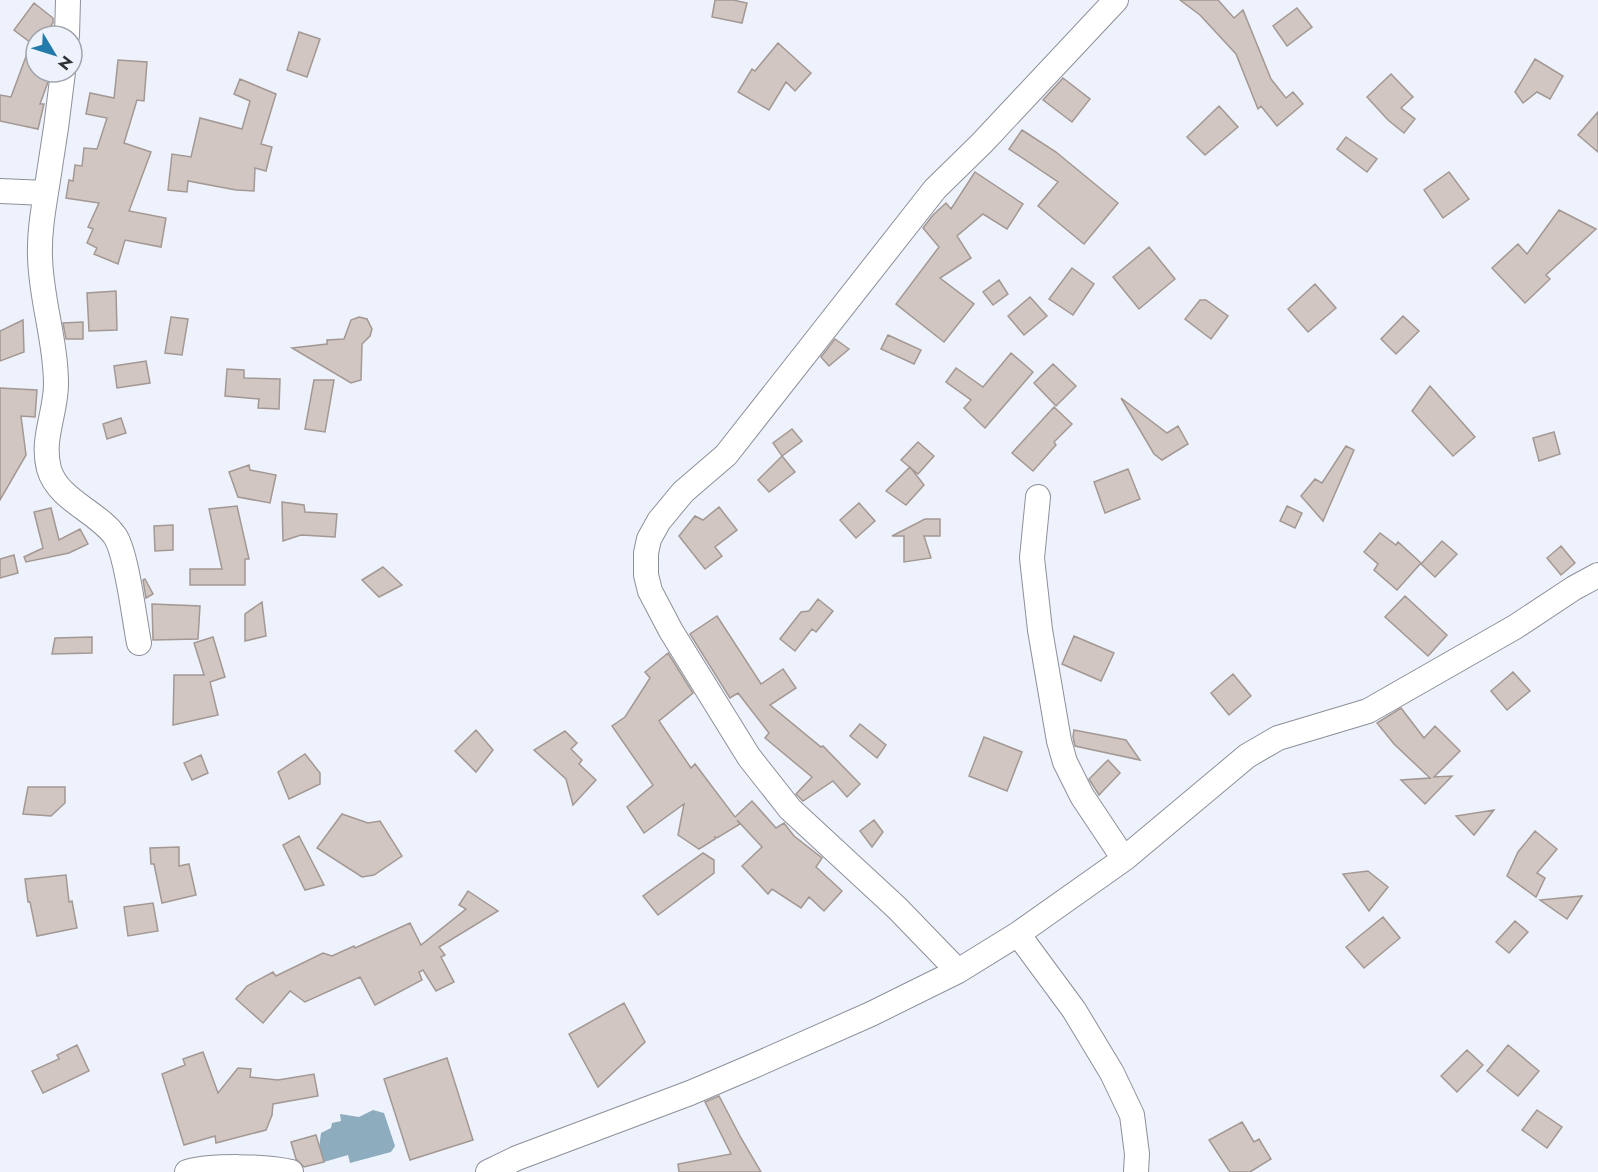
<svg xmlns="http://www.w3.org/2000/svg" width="1598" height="1172" font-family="Jost,sans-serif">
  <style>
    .water { fill: #8dacbe }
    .building { fill: #d1c6c1; stroke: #a39893; stroke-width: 1.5 }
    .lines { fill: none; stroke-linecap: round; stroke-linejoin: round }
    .minor-casing { stroke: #8d9099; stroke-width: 26 }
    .minor { stroke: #fff; stroke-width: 24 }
  </style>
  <rect width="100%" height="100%" fill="#eef2fc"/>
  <path class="water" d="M 373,1110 L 384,1113 L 395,1146 L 391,1152 L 350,1163 L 348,1155 L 317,1164 L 321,1133 L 331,1128 L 332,1123 L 341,1121 L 340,1114 L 359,1117 Z"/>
  <path class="building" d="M 715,0 L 733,0 L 747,3 L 742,23 L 712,17 Z
    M 1180,0 L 1218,0 L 1234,18 L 1243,10 L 1271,79 L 1286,98 L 1293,92 L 1303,104 L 1277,126 L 1261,106 L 1258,109 L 1236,54 L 1200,15 Z
    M 34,3 L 53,18 L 53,23 L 43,36 L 36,36 L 36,72 L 49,72 L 48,82 L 40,104 L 44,104 L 38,129 L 0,121 L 0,95 L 11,97 L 31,43 L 14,30 Z
    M 1297,8 L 1312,27 L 1287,46 L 1273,26 Z
    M 299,32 L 320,39 L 307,77 L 287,70 Z
    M 778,43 L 811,73 L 795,91 L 786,82 L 769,110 L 738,92 L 752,69 L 755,71 Z
    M 1535,59 L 1563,76 L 1550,99 L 1537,92 L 1523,103 L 1515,92 Z
    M 118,60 L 147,62 L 144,101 L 137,100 L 124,143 L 151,152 L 129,211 L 166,218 L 161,247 L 125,240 L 118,264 L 94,254 L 97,248 L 87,243 L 93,229 L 88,227 L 99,203 L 66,198 L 69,180 L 73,181 L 75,165 L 82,166 L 84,148 L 97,149 L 107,118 L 86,114 L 90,93 L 114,98 Z
    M 1391,74 L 1413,97 L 1401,108 L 1415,119 L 1404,133 L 1388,120 L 1367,97 Z
    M 1063,78 L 1090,99 L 1072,122 L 1043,100 Z
    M 240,79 L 276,94 L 261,144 L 272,147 L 266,171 L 255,168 L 254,191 L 236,190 L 188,181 L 187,192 L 168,190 L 172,154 L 191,157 L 200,118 L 242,129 L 250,101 L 234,94 Z
    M 1219,106 L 1238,127 L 1205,155 L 1187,137 Z
    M 1598,112 L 1598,152 L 1578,135 Z
    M 1022,130 L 1056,152 L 1118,203 L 1084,244 L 1038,206 L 1058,182 L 1009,149 Z
    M 1346,137 L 1377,159 L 1367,172 L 1337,149 Z
    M 975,172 L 1023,204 L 1007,229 L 983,214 L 957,236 L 971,258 L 940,278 L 974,304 L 944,342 L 896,304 L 939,247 L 923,228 L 933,215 L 946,203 L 951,209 Z
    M 1449,172 L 1469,199 L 1443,218 L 1424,190 Z
    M 1559,210 L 1596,229 L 1546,275 L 1550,279 L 1525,303 L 1492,268 L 1518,244 L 1527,254 Z
    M 1149,247 L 1175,279 L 1139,309 L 1113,277 Z
    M 1072,268 L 1094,284 L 1073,315 L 1049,299 Z
    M 999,280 L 1008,294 L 993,305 L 983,292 Z
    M 1315,284 L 1336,308 L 1308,332 L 1288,309 Z
    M 116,291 L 117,330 L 89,331 L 87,293 Z
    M 1030,297 L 1047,316 L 1024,335 L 1008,316 Z
    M 1200,300 L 1206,300 L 1228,316 L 1211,339 L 1185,319 Z
    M 1403,316 L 1419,331 L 1396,354 L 1381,339 Z
    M 171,317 L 188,319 L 182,355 L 165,353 Z
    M 359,317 L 367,319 L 372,329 L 370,336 L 362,344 L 361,380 L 351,383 L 292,348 L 327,344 L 327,340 L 344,339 L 351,320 Z
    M 23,320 L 24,352 L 0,361 L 0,331 Z
    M 83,322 L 83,339 L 66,339 L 63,323 Z
    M 888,335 L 921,350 L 914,364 L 881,349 Z
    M 835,339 L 849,349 L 829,366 L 821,357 Z
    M 1011,353 L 1033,372 L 985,428 L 964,408 L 971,400 L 946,382 L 956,368 L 983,387 Z
    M 146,361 L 150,383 L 117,388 L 114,366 Z
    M 1053,364 L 1076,386 L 1056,406 L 1034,383 Z
    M 227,369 L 244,370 L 244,378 L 280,379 L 279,409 L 258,408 L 259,399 L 225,396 Z
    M 314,380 L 334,380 L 325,432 L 305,429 Z
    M 1430,386 L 1475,437 L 1453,456 L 1412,411 Z
    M 0,388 L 37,390 L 35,417 L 21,416 L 26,455 L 0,500 Z
    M 1121,398 L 1167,433 L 1178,426 L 1188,444 L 1162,460 L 1154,454 Z
    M 1054,407 L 1072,424 L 1054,442 L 1056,445 L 1033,471 L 1012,453 Z
    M 121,418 L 126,433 L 107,439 L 103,424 Z
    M 792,429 L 802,441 L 782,456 L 773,443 Z
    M 1554,432 L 1560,454 L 1539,461 L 1533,438 Z
    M 918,442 L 934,456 L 918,474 L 901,460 Z
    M 1346,446 L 1354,450 L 1323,521 L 1301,496 L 1315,479 L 1322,483 Z
    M 782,456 L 795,472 L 769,492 L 758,480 Z
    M 249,465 L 250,470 L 276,475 L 270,503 L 238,497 L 229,472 Z
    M 910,467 L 924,485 L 906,505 L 886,491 Z
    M 1128,469 L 1140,499 L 1105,513 L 1094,482 Z
    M 282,502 L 304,505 L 305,512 L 337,514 L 335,537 L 301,535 L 283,541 Z
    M 859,503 L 875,521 L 856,538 L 840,520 Z
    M 237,506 L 249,559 L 245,559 L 245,585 L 190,585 L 190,569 L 222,569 L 209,509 Z
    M 1287,506 L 1302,513 L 1295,528 L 1280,521 Z
    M 719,507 L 737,530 L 715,547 L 722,556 L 705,569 L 679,536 L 695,516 L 703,520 Z
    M 51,508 L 59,540 L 80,529 L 88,544 L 69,553 L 26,562 L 24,557 L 43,548 L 34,512 Z
    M 925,519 L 940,519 L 940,536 L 924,536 L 931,558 L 904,562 L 904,536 L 892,536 Z
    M 173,525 L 173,550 L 155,551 L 154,526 Z
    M 1380,533 L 1396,545 L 1398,542 L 1421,563 L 1397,590 L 1374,570 L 1378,564 L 1364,552 Z
    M 1442,541 L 1457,554 L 1435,577 L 1421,564 Z
    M 1561,546 L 1575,563 L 1561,575 L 1547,558 Z
    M 14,555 L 18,573 L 0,578 L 0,559 Z
    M 383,567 L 402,585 L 379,597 L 362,580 Z
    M 145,579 L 153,594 L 146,598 L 143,580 Z
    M 1405,596 L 1447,635 L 1428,656 L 1385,617 Z
    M 818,599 L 833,611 L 816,632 L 812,629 L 795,651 L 780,639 L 801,612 L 809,611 Z
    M 262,602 L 266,636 L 245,641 L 245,614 Z
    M 152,604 L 200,606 L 198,639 L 153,640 Z
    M 717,616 L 761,684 L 783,669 L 796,688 L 770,705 L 821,747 L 823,746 L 860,784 L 847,797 L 833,781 L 803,801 L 796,794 L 812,777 L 765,738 L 769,733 L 738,693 L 730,698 L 690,634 Z
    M 1074,636 L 1114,653 L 1101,681 L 1062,664 Z
    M 92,637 L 92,653 L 52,654 L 55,638 Z
    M 213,637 L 225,677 L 210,682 L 218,715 L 173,725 L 174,675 L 204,675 L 194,643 Z
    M 668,653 L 693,693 L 659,721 L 691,768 L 695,764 L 735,817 L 752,801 L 776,828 L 784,823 L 794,836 L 822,858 L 816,867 L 842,891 L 824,911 L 809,897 L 801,908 L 772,889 L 768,894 L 742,866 L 762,847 L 737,820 L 740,824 L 717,838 L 715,837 L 715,839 L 699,849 L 678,835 L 684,804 L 644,833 L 627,807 L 653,785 L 612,726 L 625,717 L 650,678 L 645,672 Z
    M 1513,672 L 1530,691 L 1507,710 L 1491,691 Z
    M 1233,674 L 1251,696 L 1229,715 L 1211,693 Z
    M 1401,708 L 1424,738 L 1435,726 L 1460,751 L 1434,777 L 1452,776 L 1425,804 L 1401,780 L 1430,778 L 1394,744 L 1377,723 Z
    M 860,724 L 886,745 L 877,758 L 850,736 Z
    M 476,730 L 493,750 L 476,772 L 455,751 Z
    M 1074,730 L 1126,740 L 1140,760 L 1075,746 L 1073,737 Z
    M 565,731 L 577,743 L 571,749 L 582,760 L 579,764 L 596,780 L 573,805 L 566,779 L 534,750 Z
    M 984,737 L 1022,752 L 1007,791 L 969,776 Z
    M 305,754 L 320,773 L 320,784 L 289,799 L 278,772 Z
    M 201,755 L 208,773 L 192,780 L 184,763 Z
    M 1108,760 L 1120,773 L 1099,795 L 1089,779 Z
    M 28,787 L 65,787 L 65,803 L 51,816 L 23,814 Z
    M 1494,810 L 1474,835 L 1456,816 Z
    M 342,814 L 368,823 L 380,821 L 402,856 L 374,875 L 362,877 L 317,848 Z
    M 874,820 L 883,832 L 872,847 L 860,831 Z
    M 1535,831 L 1557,849 L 1537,873 L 1545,878 L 1536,897 L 1507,876 L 1518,852 Z
    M 299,836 L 324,885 L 305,890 L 283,845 Z
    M 179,847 L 179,866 L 189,864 L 196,895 L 162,903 L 154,864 L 151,864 L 150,848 Z
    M 703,853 L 714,860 L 714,873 L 658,915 L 643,896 Z
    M 1368,871 L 1388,887 L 1369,911 L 1343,874 Z
    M 66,875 L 69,902 L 72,901 L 77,928 L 37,936 L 30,902 L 28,902 L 25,879 Z
    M 468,891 L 498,911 L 439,947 L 445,955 L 441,957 L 454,982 L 436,991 L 423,970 L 419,972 L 422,980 L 375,1005 L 360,977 L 305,1002 L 290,991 L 263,1023 L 236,999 L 247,986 L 273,972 L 276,976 L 323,953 L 332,956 L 354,946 L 355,948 L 410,923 L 421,945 L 466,909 L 459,905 Z
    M 1582,896 L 1567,919 L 1540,900 Z
    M 153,903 L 158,931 L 128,936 L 124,907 Z
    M 1383,917 L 1400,938 L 1364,968 L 1346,947 Z
    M 1515,921 L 1528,932 L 1509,953 L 1496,942 Z
    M 624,1003 L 645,1042 L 598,1087 L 569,1034 Z
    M 77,1045 L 89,1071 L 43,1093 L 32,1071 L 59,1059 L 57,1055 Z
    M 1508,1045 L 1539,1071 L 1518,1096 L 1487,1071 Z
    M 1467,1050 L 1483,1065 L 1457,1092 L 1441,1076 Z
    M 203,1052 L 218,1093 L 238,1068 L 251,1069 L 250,1077 L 278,1080 L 314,1074 L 318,1096 L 273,1104 L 272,1115 L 266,1130 L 216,1143 L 215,1136 L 184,1145 L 162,1074 L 185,1065 L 183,1059 Z
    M 447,1058 L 473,1140 L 410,1160 L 384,1079 Z
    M 719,1096 L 741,1138 L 761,1172 L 679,1172 L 678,1164 L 731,1154 L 705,1102 Z
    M 1537,1110 L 1562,1127 L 1547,1148 L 1522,1130 Z
    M 1242,1122 L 1254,1142 L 1259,1139 L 1271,1159 L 1250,1172 L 1230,1172 L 1209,1140 Z
    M 316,1135 L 324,1162 L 304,1167 L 296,1159 L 291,1142 Z"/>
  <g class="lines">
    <g class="minor-casing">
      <path id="minor" d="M 67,36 L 68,0
        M 63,72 C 59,108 54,144 48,180 C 44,206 39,231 40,257 C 41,300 56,341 56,384 C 56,413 41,439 49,469 C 58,500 97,511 115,536 C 127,554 134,618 139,643
        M 0,191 L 46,193
        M 1038,497 L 1032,558 L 1040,630 L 1059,741 L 1065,762 L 1082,796 L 1124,859
        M 1018,934 L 1074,1010 L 1112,1073 L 1132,1115 L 1137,1154 L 1136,1172
        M 958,971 L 897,908 L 790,809 L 749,757 L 671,631 L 650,591 L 646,575 L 646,553 L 649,539 L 659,521 L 683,492 L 726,455 L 935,189 L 982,143 L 1116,0
        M 187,1172 C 212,1165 266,1166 291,1172
        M 488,1172 L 517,1158 L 690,1093 L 751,1067 L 871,1014 L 958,971 L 1018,934 L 1124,859 L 1247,756 L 1278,738 L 1368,711 L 1515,627 L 1574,588 L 1598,575"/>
    </g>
    <use href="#minor" class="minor"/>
  </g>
  <g transform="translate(54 54) rotate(128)"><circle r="28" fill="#eef2fc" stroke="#a2a5ac" stroke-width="1.5"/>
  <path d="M0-4.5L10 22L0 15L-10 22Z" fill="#227baa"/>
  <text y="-9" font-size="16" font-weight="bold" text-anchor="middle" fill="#2f3135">N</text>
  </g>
</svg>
